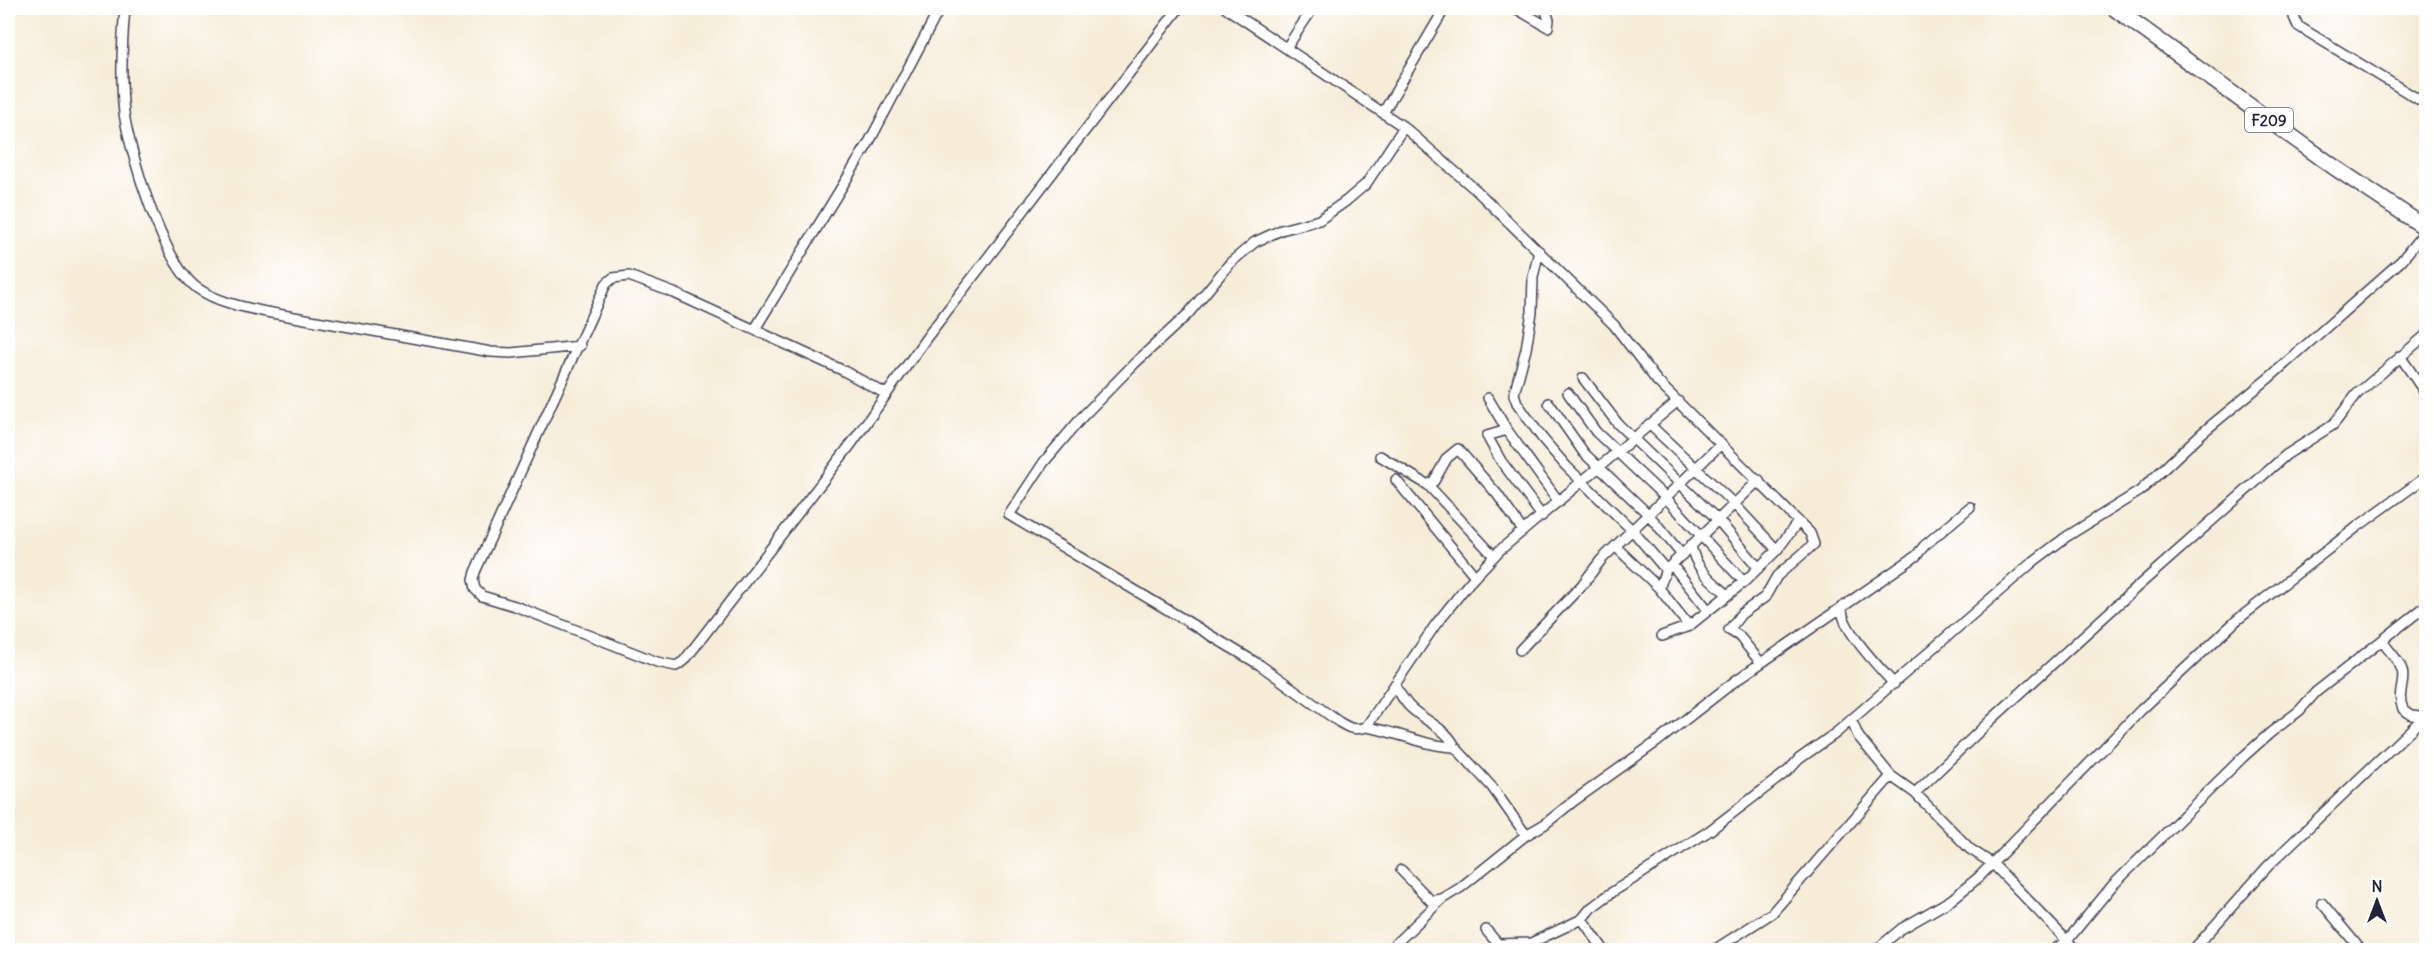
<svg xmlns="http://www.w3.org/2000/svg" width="2434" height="958" font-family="Delius,sans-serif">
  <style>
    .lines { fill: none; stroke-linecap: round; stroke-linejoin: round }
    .street-casing { stroke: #424053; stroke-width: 12 }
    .primary-casing { stroke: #424053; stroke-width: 18 }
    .street { stroke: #fff; stroke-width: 9 }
    .primary { stroke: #fff; stroke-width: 15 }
    .labels { text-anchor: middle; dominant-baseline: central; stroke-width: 4.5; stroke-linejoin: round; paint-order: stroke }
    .shield { fill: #fff; stroke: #646476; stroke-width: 1.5 }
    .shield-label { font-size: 15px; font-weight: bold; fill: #22223b }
  </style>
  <rect width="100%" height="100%" fill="#fff"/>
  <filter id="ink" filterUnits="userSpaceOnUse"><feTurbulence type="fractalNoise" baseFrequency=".0167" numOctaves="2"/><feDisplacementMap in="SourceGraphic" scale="12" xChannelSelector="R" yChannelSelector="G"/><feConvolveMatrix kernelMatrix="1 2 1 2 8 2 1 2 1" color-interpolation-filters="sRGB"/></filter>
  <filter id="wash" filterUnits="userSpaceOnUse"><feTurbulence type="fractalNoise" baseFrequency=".008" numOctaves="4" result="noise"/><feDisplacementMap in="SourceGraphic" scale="24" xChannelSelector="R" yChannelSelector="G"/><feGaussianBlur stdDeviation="1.35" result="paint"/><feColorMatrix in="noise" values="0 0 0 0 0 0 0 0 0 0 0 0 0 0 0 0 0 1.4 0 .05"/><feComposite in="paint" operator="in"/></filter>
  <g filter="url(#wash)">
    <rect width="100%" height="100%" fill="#f6ecd8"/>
  </g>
  <g filter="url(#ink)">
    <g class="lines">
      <g class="street-casing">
        <path id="street" d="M 125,8 C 122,42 120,78 124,113 C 130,154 163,263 197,288 C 217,302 243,307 266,312 L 491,352 L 511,353 L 580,346
          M 1226,8 L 1404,127 L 1477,191 L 1614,325 L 1657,381 L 1810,533 L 1814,544 L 1777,576 L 1765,597 L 1741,614 L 1729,630 L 1739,636 L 1761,663
          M 1515,8 L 1548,27 L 1549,20 L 1545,8
          M 2297,8 L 2294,17 L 2298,26 L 2426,104
          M 1287,47 L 1313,8
          M 1383,113 L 1445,8
          M 1404,127 L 1366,184 L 1346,201 L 1319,220 L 1281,230 L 1255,242 L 1230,263 L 1188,314 L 1134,364 L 1083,416 L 1044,462 L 1009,515 L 1260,665 L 1339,722 C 1349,728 1354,731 1366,727 L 1436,624 L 1469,583 L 1500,550 L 1678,401
          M 1539,251 L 1533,277 L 1532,312 L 1526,349 L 1514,394 L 1517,403 L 1542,438 L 1566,466 L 1633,531 L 1666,570
          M 755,329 L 868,144 L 940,8
          M 2400,356 L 2426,394
          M 1583,378 L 1618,424 L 1718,520 L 1758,567
          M 1568,393 L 1596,432 L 1666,498 L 1744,582
          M 886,394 L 842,370 L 674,293 L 629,276 L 613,278 L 606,284 L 475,572 L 473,580 L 475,589 L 482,596 L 515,606 L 657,662 L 676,666 L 684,661 L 852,443 L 927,337 L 1179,8
          M 1488,398 L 1507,430 L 1559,502
          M 1549,403 L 1584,453 L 1649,515 L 1682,555
          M 1649,424 L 1734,504 L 1777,550
          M 1507,430 L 1487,436 L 1501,461 L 1542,516
          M 1380,456 L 1428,485 L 1494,556
          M 1396,480 L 1475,576
          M 1428,485 L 1434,481 L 1447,458 L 1458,449 L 1497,494 L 1523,531
          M 1691,545 C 1695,569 1711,580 1728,595
          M 1616,547 L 1659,588 L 1689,626
          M 1672,565 L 1708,610
          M 1659,588 L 1666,570 L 1759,480
          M 1842,608 C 1841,629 1880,668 1894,684
          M 1662,636 L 1689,626 L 1744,582 L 1777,550 L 1798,522
          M 2382,641 C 2388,650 2399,660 2402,670 C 2406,683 2396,693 2403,709 L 2412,715 L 2426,717
          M 1520,650 L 1582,585 L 1601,560 L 1721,444
          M 1395,687 C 1400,693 1404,701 1409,706 C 1422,720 1447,728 1455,747 L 1492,787 L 1526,835
          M 1851,719 L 1858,736 L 1891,776 L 1915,793 L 1970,849 L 1993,864 L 2076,950
          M 1366,727 C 1395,731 1427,747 1455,747
          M 1915,793 L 1991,720 L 2137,587 L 2286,455 L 2333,425 L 2357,394 L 2426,335
          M 1401,870 L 1431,901 L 1442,899 L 1460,888 L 1526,835 L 1545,824 L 1575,800 L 1658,741 L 1735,681 L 1916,556 L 1924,546 L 1970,507
          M 2322,903 L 2361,950
          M 1582,919 L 1604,950
          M 1486,930 L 1498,944 L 1531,943 L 1582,919 L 1591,908 L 1614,891 L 1709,831 L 1789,770 L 1799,759 L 1836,733 L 2034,561 L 2066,537 L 2140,491 L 2202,433 L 2270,377 L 2401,261 L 2426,230
          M 1389,950 L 1442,899
          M 1714,950 L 1772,913 L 1891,776
          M 1876,950 L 1901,929 L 1951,900 L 1979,877 L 2141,710 L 2237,620 L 2357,527 L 2426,477
          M 2053,950 L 2066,942 L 2112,886 L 2243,757 L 2270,733 L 2299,711 L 2316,692 L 2426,606
          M 2193,950 L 2268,866 L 2424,717"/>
      </g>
      <g class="primary-casing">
        <path id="primary" d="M 2114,8 L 2334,167 L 2426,228"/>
      </g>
      <use href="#street" class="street"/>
      <use href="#primary" class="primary"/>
    </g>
  </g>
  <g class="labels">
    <rect class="shield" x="2245" y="108" width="48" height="24" rx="4.5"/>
    <g class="shield-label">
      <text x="2269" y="120">F209</text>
    </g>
  </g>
  <rect width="2434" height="958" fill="none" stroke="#fff" stroke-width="30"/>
  <g transform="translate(2377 901)" stroke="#ffffff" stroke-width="4.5" paint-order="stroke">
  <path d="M0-4.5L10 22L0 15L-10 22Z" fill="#22223b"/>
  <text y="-9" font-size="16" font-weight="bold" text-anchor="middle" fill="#22223b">N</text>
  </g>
</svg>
